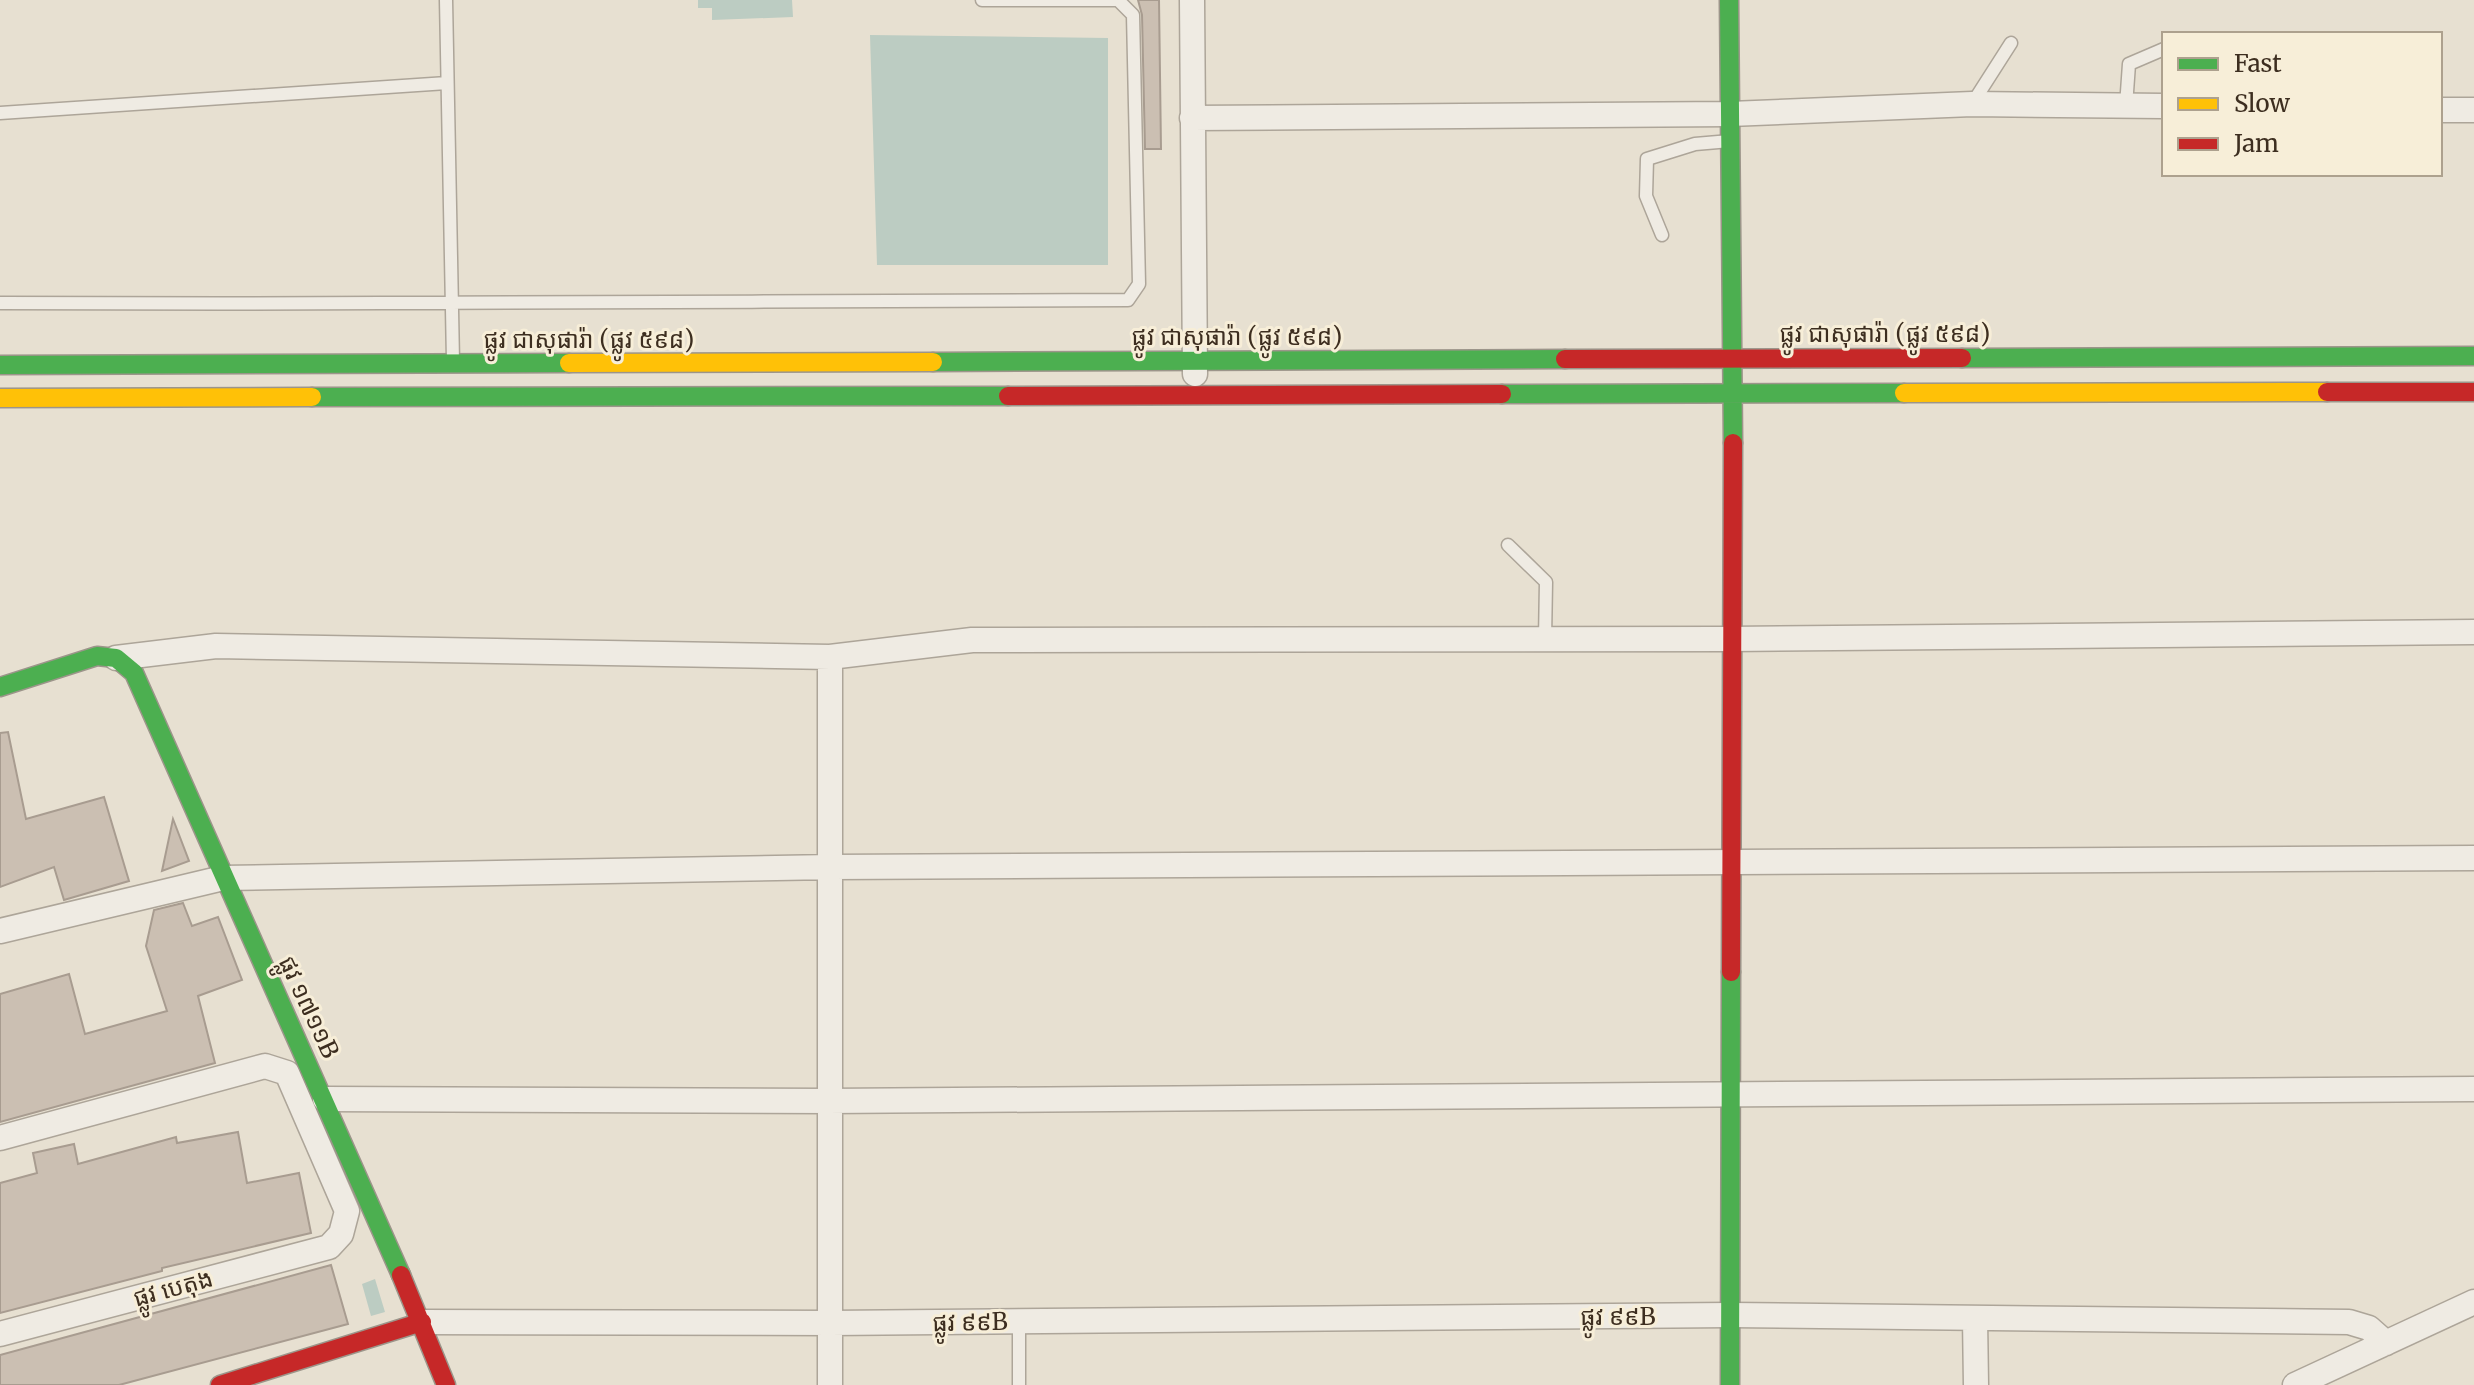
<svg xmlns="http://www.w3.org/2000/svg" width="2474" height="1385" font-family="Merriweather,'Noto Sans Khmer',serif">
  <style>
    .water { fill: #bcccc2 }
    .building { fill: #cbbfb2; stroke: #a89c90; stroke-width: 2 }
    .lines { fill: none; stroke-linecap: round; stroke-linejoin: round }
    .lane-casing { stroke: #ada599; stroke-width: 15 }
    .street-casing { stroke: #ada599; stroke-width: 27 }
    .fast-casing { stroke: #9c958a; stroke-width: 21 }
    .slow-casing { stroke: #9c958a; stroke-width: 21 }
    .jam-casing { stroke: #9c958a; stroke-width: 21 }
    .lane { stroke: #efebe3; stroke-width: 12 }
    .street { stroke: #efebe3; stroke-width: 24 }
    .fast { stroke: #4caf50; stroke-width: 18 }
    .slow { stroke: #ffc107; stroke-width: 18 }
    .jam { stroke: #c62828; stroke-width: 18 }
    .labels { text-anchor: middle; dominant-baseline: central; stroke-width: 6; stroke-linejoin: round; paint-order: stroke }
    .street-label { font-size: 24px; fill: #3d2e20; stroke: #f7eed8 }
  </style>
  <rect width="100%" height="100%" fill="#e7e0d1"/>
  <path class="water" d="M 698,0 L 792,0 L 793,17 L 712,20 L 712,8 L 698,8 Z
    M 870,35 L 1108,38 L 1108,265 L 877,265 Z
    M 375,1279 L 385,1312 L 371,1316 L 362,1284 Z"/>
  <path class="building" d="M 1138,0 L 1159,0 L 1161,149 L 1145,149 L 1142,15 Z
    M 8,732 L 26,819 L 104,797 L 129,881 L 64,900 L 54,867 L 0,887 L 0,733 Z
    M 173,819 L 189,861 L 162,871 Z
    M 183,903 L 192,926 L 218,917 L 242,980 L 198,996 L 215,1063 L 0,1122 L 0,994 L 69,974 L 85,1034 L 167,1011 L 146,946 L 154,910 Z
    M 238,1132 L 247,1183 L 299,1173 L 311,1233 L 162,1268 L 162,1271 L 0,1313 L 0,1183 L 37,1173 L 33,1153 L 74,1144 L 78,1164 L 176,1137 L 177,1143 Z
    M 331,1265 L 348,1324 L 119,1385 L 0,1385 L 0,1355 Z"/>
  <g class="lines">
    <g class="lane-casing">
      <path id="lane" d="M 446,0 L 453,361
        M 1972,104 L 2011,43
        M 2126,106 L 2129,64 L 2164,49
        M 0,113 L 447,83
        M 1662,235 L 1646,196 L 1647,159 L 1695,144 L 1730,141
        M 0,303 C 376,305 752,301 1128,300 L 1139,284 L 1133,15 L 1118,0 L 982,0
        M 1508,545 L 1546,582 L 1545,639
        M 1019,1321 L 1019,1385"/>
    </g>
    <g class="street-casing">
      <path id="street" d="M 1192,0 L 1195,374
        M 2440,110 L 2474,110
        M 1192,118 L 1730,114 L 1972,104 L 2164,106
        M 830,657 L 830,1385
        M 116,658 L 216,646 L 830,657 L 972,640 L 1730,639 L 2474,632
        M 0,931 L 223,878 L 832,867 L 2474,858
        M 325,1099 L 829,1101 L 2474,1089
        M 0,1138 L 265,1066 L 287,1073 L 347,1211 L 341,1234 L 329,1247 L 0,1334
        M 1975,1318 L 1976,1385
        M 422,1322 L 831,1323 L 1730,1315 L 2349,1322 L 2369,1328 L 2386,1343
        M 2295,1385 L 2474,1302"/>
    </g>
    <g class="fast-casing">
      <path id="fast" d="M 1729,0 L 1733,443
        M 1962,358 L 2474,356
        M 933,362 L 1565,359
        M 0,365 L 569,363
        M 1502,394 L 1904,393
        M 312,397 L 1008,396
        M 0,687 L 97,656 L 116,658 L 134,673 L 401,1275
        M 1730,1385 L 1731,972"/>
    </g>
    <g class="slow-casing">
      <path id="slow" d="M 569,363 L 933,362
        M 1904,393 L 2327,392
        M 0,398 L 312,397"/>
    </g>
    <g class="jam-casing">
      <path id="jam" d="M 1565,359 L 1962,358
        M 2327,392 L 2474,392
        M 1008,396 L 1502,394
        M 1731,972 L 1733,443
        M 401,1275 L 446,1385
        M 220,1385 L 422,1322"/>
    </g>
    <use href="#lane" class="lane"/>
    <use href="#street" class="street"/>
    <use href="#fast" class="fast"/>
    <use href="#slow" class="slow"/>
    <use href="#jam" class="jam"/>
  </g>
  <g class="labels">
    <g class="street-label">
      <text x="1885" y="333">ផ្លូវ ជាសុផារ៉ា (ផ្លូវ ៥៩៨)</text>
      <text x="1237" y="336">ផ្លូវ ជាសុផារ៉ា (ផ្លូវ ៥៩៨)</text>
      <text x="589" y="339">ផ្លូវ ជាសុផារ៉ា (ផ្លូវ ៥៩៨)</text>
      <text transform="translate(309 1007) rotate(65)">ផ្លូវ ១៧១១B</text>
      <text transform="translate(173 1288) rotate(-15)">ផ្លូវ បេតុង</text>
      <text x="1618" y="1316">ផ្លូវ ៩៩B</text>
      <text transform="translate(970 1322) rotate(-1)">ផ្លូវ ៩៩B</text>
    </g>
  </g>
  <rect x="2162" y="32" width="280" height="144" fill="#f7eed8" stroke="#ada18e" stroke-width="2"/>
  <rect x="2178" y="58" width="40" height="12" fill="#4caf50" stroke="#ada18e" stroke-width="2"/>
  <text x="2234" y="72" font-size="24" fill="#3d2e20">Fast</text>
  <rect x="2178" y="98" width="40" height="12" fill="#ffc107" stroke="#ada18e" stroke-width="2"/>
  <text x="2234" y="112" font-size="24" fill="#3d2e20">Slow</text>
  <rect x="2178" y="138" width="40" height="12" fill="#c62828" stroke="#ada18e" stroke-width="2"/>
  <text x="2234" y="152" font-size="24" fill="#3d2e20">Jam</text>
</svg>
